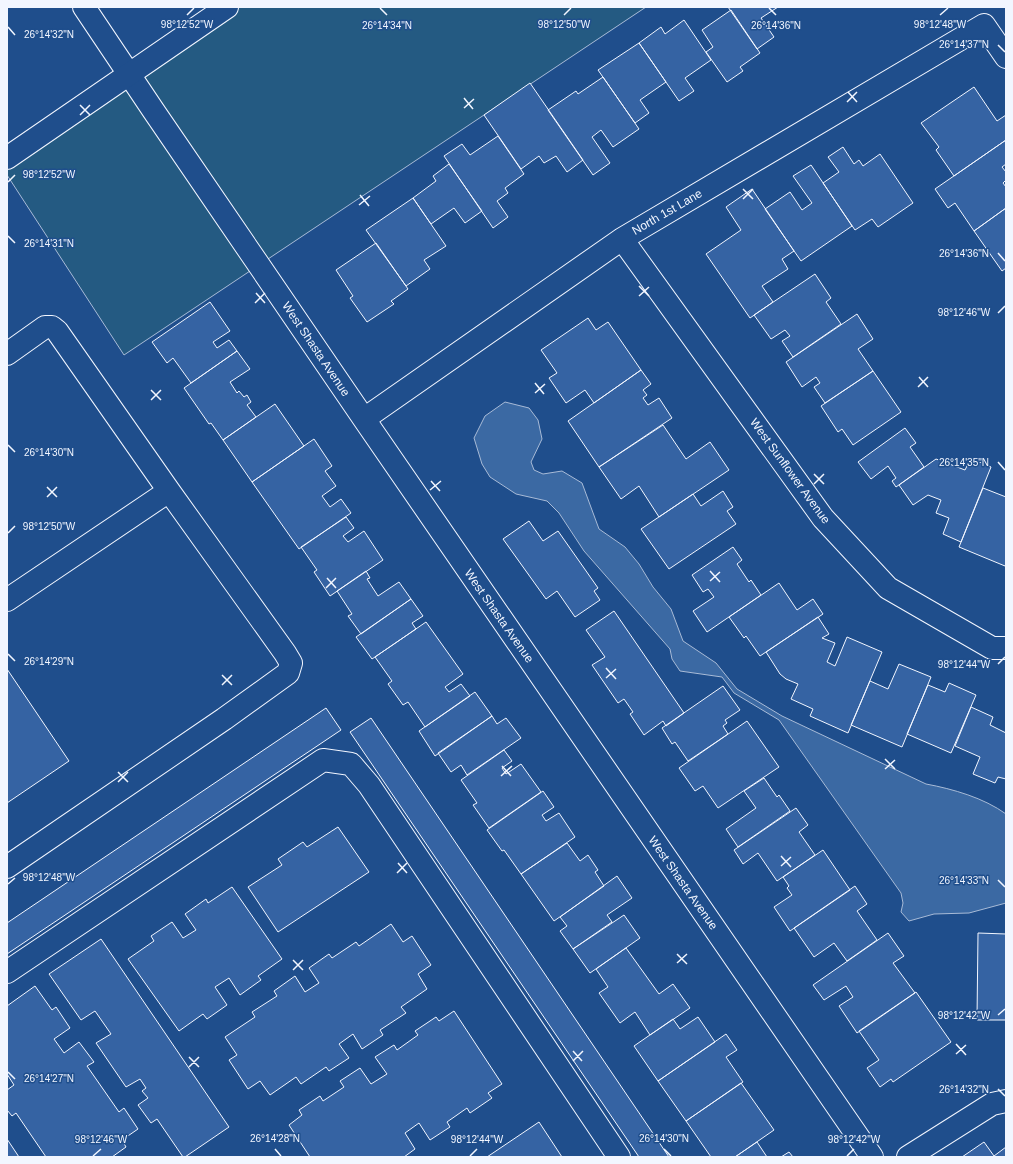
<svg xmlns="http://www.w3.org/2000/svg" width="1013" height="1164" font-family="Helvetica,sans-serif">
  <style>
    .green { fill: #245a82; stroke: #a8bbd7 }
    .water { fill: #3b69a3; stroke: #a8bbd7 }
    .building { fill: #3563a3; stroke: #f2f6ff }
    .lines { fill: none; stroke-linecap: round; stroke-linejoin: round }
    .minor-casing { stroke: #f2f6ff; stroke-width: 24 }
    .major-casing { stroke: #f2f6ff; stroke-width: 24 }
    .minor { stroke: #1f4e8c; stroke-width: 22 }
    .major { stroke: #1f4e8c; stroke-width: 22 }
    .ticks { fill: none; stroke: #f2f6ff; stroke-width: 1.5 }
    .labels { text-anchor: middle; dominant-baseline: central; stroke-width: 3; stroke-linejoin: round; paint-order: stroke }
    .street-label { font-size: 12px; fill: #f2f6ff; stroke: #1f4e8c }
    .ticks-label { font-size: 10px; text-anchor: middle; fill: #f2f6ff; stroke: #1f4e8c; stroke-width: 3; stroke-linejoin: round; paint-order: stroke }
  </style>
  <rect width="100%" height="100%" fill="#1f4e8c"/>
  <path class="green" d="M 229,7 L 646,7 L 124,355 L 7,175 L 7,158 Z"/>
  <path class="water" d="M 505,402 L 529,408 L 538,420 L 542,439 L 531,462 L 534,470 L 543,474 L 562,471 L 582,483 L 599,529 L 625,547 L 639,564 L 653,587 L 671,609 L 683,641 L 716,663 L 737,689 L 782,716 L 926,784 C 953,789 984,798 1006,814 L 1006,903 L 969,913 L 934,914 L 909,921 L 901,912 L 903,903 L 901,893 L 779,720 L 734,693 L 722,677 L 680,671 L 672,659 L 670,649 L 584,551 L 559,513 L 547,501 L 516,494 L 490,477 L 482,464 L 474,438 L 485,416 Z"/>
  <path class="building" d="M 728,7 L 778,7 L 761,18 L 774,37 L 757,49 Z
    M 731,10 L 760,53 L 740,67 L 743,71 L 727,82 L 706,52 L 713,47 L 702,30 Z
    M 684,20 L 711,60 L 685,78 L 694,91 L 679,101 L 639,43 L 661,27 L 665,34 Z
    M 639,43 L 666,82 L 640,100 L 649,113 L 635,123 L 598,70 Z
    M 603,77 L 639,129 L 613,147 L 601,130 L 592,137 L 610,163 L 593,175 L 548,110 L 576,91 L 578,94 Z
    M 530,83 L 583,160 L 567,172 L 556,156 L 544,163 L 539,156 L 521,169 L 484,115 Z
    M 974,87 L 997,121 L 1006,115 L 1006,140 L 954,176 L 936,150 L 939,147 L 921,123 Z
    M 498,136 L 524,174 L 505,188 L 508,193 L 497,201 L 508,217 L 493,228 L 444,156 L 462,144 L 470,155 Z
    M 1006,140 L 1006,164 L 1002,167 L 1006,172 L 1006,180 L 1003,183 L 1006,187 L 1006,208 L 974,231 L 955,203 L 948,208 L 935,189 Z
    M 843,147 L 854,164 L 859,160 L 863,166 L 880,154 L 913,203 L 878,227 L 872,219 L 855,230 L 823,183 L 839,172 L 828,157 Z
    M 449,164 L 482,211 L 465,223 L 454,208 L 431,224 L 413,198 L 436,181 L 433,176 Z
    M 811,165 L 852,226 L 801,261 L 765,209 L 790,192 L 802,210 L 812,203 L 793,176 Z
    M 752,189 L 794,251 L 782,259 L 788,269 L 762,286 L 773,302 L 750,318 L 706,254 L 741,230 L 726,207 Z
    M 413,198 L 446,246 L 424,260 L 430,269 L 406,286 L 366,230 Z
    M 1006,208 L 1006,268 L 1002,271 L 974,231 Z
    M 376,243 L 408,289 L 391,301 L 394,304 L 367,322 L 350,298 L 353,296 L 336,270 Z
    M 815,274 L 831,298 L 826,302 L 841,324 L 793,357 L 782,341 L 790,336 L 785,330 L 771,339 L 754,315 Z
    M 210,302 L 230,331 L 213,342 L 217,348 L 229,340 L 237,351 L 191,383 L 173,358 L 167,363 L 152,342 Z
    M 857,314 L 873,339 L 858,349 L 873,371 L 825,403 L 814,387 L 820,383 L 816,377 L 802,387 L 786,362 Z
    M 588,318 L 596,330 L 608,322 L 641,370 L 594,403 L 585,390 L 566,403 L 549,378 L 557,373 L 541,350 Z
    M 237,351 L 250,369 L 230,382 L 237,393 L 239,391 L 244,397 L 247,395 L 251,402 L 247,405 L 256,417 L 223,440 L 211,423 L 209,424 L 184,388 Z
    M 641,370 L 651,384 L 643,390 L 647,395 L 643,398 L 648,405 L 659,398 L 672,418 L 599,467 L 568,421 Z
    M 873,371 L 901,412 L 853,445 L 842,429 L 838,432 L 821,406 Z
    M 275,404 L 304,446 L 252,482 L 223,440 Z
    M 663,425 L 686,459 L 710,442 L 729,470 L 659,517 L 639,486 L 621,499 L 599,467 Z
    M 905,428 L 916,443 L 910,447 L 924,467 L 896,487 L 892,481 L 896,478 L 888,466 L 871,479 L 858,462 Z
    M 314,439 L 332,466 L 325,471 L 336,486 L 322,496 L 330,507 L 341,499 L 351,513 L 299,549 L 252,482 Z
    M 971,458 L 991,467 L 961,542 L 943,534 L 949,518 L 936,513 L 941,500 L 928,495 L 913,505 L 899,485 L 936,459 L 965,470 Z
    M 983,488 L 1006,497 L 1006,563 L 1005,566 L 959,547 Z
    M 723,491 L 733,507 L 727,511 L 736,524 L 669,569 L 641,529 L 693,494 L 701,506 Z
    M 346,517 L 354,528 L 343,536 L 348,542 L 364,531 L 383,560 L 330,596 L 314,572 L 317,570 L 301,547 Z
    M 529,521 L 543,541 L 558,531 L 598,588 L 594,591 L 600,600 L 575,617 L 557,591 L 546,599 L 503,539 Z
    M 733,547 L 742,560 L 737,564 L 749,582 L 751,580 L 761,595 L 707,632 L 693,611 L 714,597 L 708,589 L 703,592 L 692,575 Z
    M 366,571 L 370,578 L 367,579 L 378,596 L 399,582 L 411,599 L 361,634 L 348,616 L 352,614 L 337,591 Z
    M 779,583 L 797,610 L 813,599 L 823,614 L 760,656 L 746,636 L 744,638 L 729,617 Z
    M 411,599 L 423,616 L 412,623 L 416,629 L 372,659 L 356,637 Z
    M 614,611 L 684,713 L 666,726 L 663,721 L 644,735 L 630,714 L 633,712 L 624,699 L 618,703 L 592,665 L 605,657 L 586,630 Z
    M 818,617 L 829,634 L 822,638 L 835,643 L 827,662 L 835,666 L 847,637 L 882,652 L 848,733 L 810,716 L 813,709 L 791,699 L 798,684 L 786,679 L 780,674 L 766,652 Z
    M 426,622 L 463,674 L 445,687 L 449,692 L 461,684 L 470,696 L 425,727 L 408,702 L 403,705 L 388,684 L 392,681 L 375,657 Z
    M 899,664 L 931,677 L 902,747 L 851,725 L 870,681 L 888,689 Z
    M 7,669 L 69,761 L 7,803 Z
    M 949,683 L 976,695 L 951,753 L 907,734 L 928,685 L 945,692 Z
    M 723,686 L 740,710 L 725,720 L 727,723 L 723,726 L 728,734 L 688,761 L 675,742 L 672,744 L 662,728 Z
    M 475,692 L 492,716 L 435,756 L 419,731 Z
    M 971,707 L 993,717 L 990,725 L 1006,733 L 1006,779 L 998,777 L 995,783 L 973,774 L 980,757 L 955,746 Z
    M 326,708 L 341,730 L 7,954 L 7,923 Z
    M 492,716 L 497,724 L 506,718 L 521,738 L 467,775 L 461,765 L 451,772 L 438,753 Z
    M 371,718 L 669,1157 L 639,1157 L 350,732 Z
    M 747,721 L 779,767 L 718,808 L 703,786 L 695,791 L 679,768 Z
    M 504,750 L 512,761 L 502,768 L 506,774 L 521,764 L 541,792 L 489,828 L 473,805 L 477,803 L 461,780 Z
    M 764,778 L 777,797 L 779,795 L 790,811 L 738,847 L 726,829 L 756,808 L 744,791 Z
    M 543,791 L 554,807 L 542,815 L 546,821 L 559,813 L 575,837 L 521,874 L 504,850 L 502,851 L 487,830 Z
    M 796,808 L 808,825 L 799,832 L 815,855 L 777,881 L 758,853 L 743,864 L 734,850 Z
    M 338,827 L 369,872 L 278,932 L 248,887 L 282,865 L 278,859 L 303,842 L 307,847 Z
    M 567,843 L 580,861 L 588,855 L 598,870 L 595,872 L 604,886 L 554,921 L 521,874 Z
    M 823,850 L 850,890 L 790,931 L 774,907 L 792,895 L 787,888 L 789,886 L 783,877 Z
    M 617,876 L 632,898 L 607,915 L 612,922 L 573,949 L 560,931 L 567,926 L 560,917 Z
    M 855,886 L 867,904 L 857,911 L 877,940 L 847,961 L 834,943 L 814,957 L 794,928 Z
    M 232,887 L 282,959 L 258,976 L 261,980 L 240,995 L 229,978 L 215,987 L 227,1005 L 207,1019 L 203,1014 L 179,1031 L 128,959 L 154,941 L 151,936 L 172,922 L 183,938 L 196,930 L 185,914 L 206,899 L 208,903 Z
    M 624,915 L 640,938 L 590,973 L 573,949 Z
    M 391,924 L 403,942 L 412,936 L 431,965 L 418,974 L 427,989 L 401,1007 L 406,1013 L 380,1030 L 383,1035 L 362,1049 L 353,1034 L 339,1044 L 349,1058 L 329,1071 L 326,1067 L 301,1084 L 296,1077 L 270,1095 L 260,1081 L 248,1089 L 229,1060 L 237,1055 L 225,1037 L 255,1017 L 252,1012 L 277,996 L 274,991 L 295,976 L 305,992 L 319,983 L 309,968 L 329,954 L 332,958 L 356,942 L 359,946 Z
    M 888,933 L 904,956 L 893,963 L 915,993 L 857,1033 L 839,1006 L 853,997 L 846,986 L 824,1000 L 813,985 Z
    M 978,933 L 1006,934 L 1006,1020 L 977,1020 Z
    M 101,939 L 229,1127 L 185,1157 L 183,1157 L 157,1119 L 151,1123 L 138,1105 L 148,1098 L 142,1091 L 146,1088 L 140,1079 L 126,1087 L 96,1043 L 111,1034 L 95,1011 L 81,1020 L 49,974 Z
    M 626,948 L 659,994 L 673,984 L 690,1008 L 650,1035 L 635,1012 L 620,1023 L 599,993 L 608,987 L 596,969 Z
    M 35,986 L 52,1010 L 56,1007 L 70,1028 L 54,1039 L 64,1053 L 79,1042 L 94,1062 L 87,1066 L 119,1112 L 124,1108 L 138,1129 L 122,1140 L 126,1147 L 112,1157 L 46,1157 L 16,1113 L 12,1116 L 7,1110 L 7,1090 L 14,1085 L 7,1074 L 7,1006 Z
    M 916,992 L 951,1042 L 893,1082 L 891,1079 L 880,1087 L 867,1068 L 879,1060 L 859,1031 Z
    M 454,1011 L 502,1084 L 488,1093 L 492,1098 L 470,1113 L 467,1108 L 447,1122 L 450,1127 L 430,1140 L 419,1123 L 405,1133 L 415,1149 L 404,1157 L 310,1157 L 289,1125 L 302,1115 L 299,1110 L 320,1096 L 323,1101 L 344,1087 L 340,1081 L 360,1068 L 371,1084 L 387,1074 L 375,1057 L 394,1045 L 397,1050 L 418,1035 L 415,1031 L 436,1017 L 439,1021 Z
    M 698,1017 L 715,1042 L 658,1081 L 634,1046 L 673,1019 L 680,1029 Z
    M 726,1034 L 737,1050 L 726,1057 L 743,1082 L 686,1121 L 658,1081 Z
    M 741,1083 L 774,1130 L 735,1157 L 711,1157 L 686,1121 Z
    M 539,1122 L 562,1157 L 487,1157 Z
    M 7,1139 L 19,1157 L 7,1157 Z
    M 757,1142 L 767,1157 L 735,1157 Z
    M 984,1142 L 994,1156 L 1006,1147 L 1006,1157 L 962,1157 Z
    M 789,1152 L 793,1157 L 781,1157 Z"/>
  <g class="lines">
    <g class="minor-casing">
      <path id="minor" d="M 84,7 L 153,110 L 364,419 L 872,1157
        M 622,239 L 823,518 L 888,588 L 992,648 L 1006,648
        M 7,354 L 45,327 L 52,327 L 57,331 L 169,491 L 285,653 L 291,663 L 288,673 L 224,719 L 7,867
        M 364,419 L 622,239 L 984,25 L 1006,57
        M 7,600 L 169,491
        M 7,972 L 323,760 L 351,764 L 369,785 L 619,1157
        M 908,1157 L 992,1104 L 1006,1101"/>
    </g>
    <g class="major-casing">
      <path id="major" d="M 7,158 L 227,7"/>
    </g>
    <use href="#minor" class="minor"/>
    <use href="#major" class="major"/>
  </g>
  <path class="ticks" d="M 380,8 L 387,15M 769,8 L 776,15M 187,15 L 194,8M 564,15 L 571,8M 940,15 L 948,8M 8,27 L 15,35M 998,45 L 1005,52M 848,92 L 857,102M 464,98 L 473,109M 847,102 L 857,92M 80,105 L 90,115M 464,108 L 474,99M 80,115 L 90,105M 8,182 L 15,175M 743,189 L 753,199M 360,195 L 369,206M 743,199 L 753,189M 359,205 L 370,196M 8,236 L 15,243M 998,253 L 1005,261M 639,286 L 649,296M 256,293 L 265,303M 639,296 L 649,287M 255,303 L 265,293M 998,313 L 1005,306M 919,377 L 928,387M 535,383 L 544,394M 918,387 L 928,377M 151,390 L 161,400M 535,393 L 545,384M 151,400 L 161,390M 8,445 L 15,452M 998,462 L 1005,470M 814,474 L 824,484M 431,481 L 440,491M 814,484 L 824,474M 47,487 L 57,497M 430,490 L 441,481M 47,497 L 57,487M 8,533 L 15,526M 710,571 L 720,582M 327,578 L 336,588M 710,581 L 720,572M 326,588 L 336,578M 8,654 L 15,661M 998,664 L 1005,657M 606,668 L 616,679M 222,675 L 232,685M 606,678 L 616,669M 222,685 L 232,675M 885,759 L 895,769M 502,766 L 511,776M 885,769 L 895,760M 118,772 L 128,782M 501,776 L 512,766M 118,782 L 128,772M 781,856 L 791,867M 398,863 L 407,873M 781,866 L 791,857M 397,873 L 407,863M 998,880 L 1005,887M 8,884 L 15,878M 677,954 L 687,964M 293,960 L 303,970M 677,963 L 687,954M 293,970 L 303,960M 998,1015 L 1005,1009M 956,1044 L 966,1055M 573,1051 L 582,1061M 956,1054 L 966,1045M 189,1057 L 199,1067M 573,1061 L 583,1051M 189,1067 L 199,1057M 8,1072 L 15,1079M 998,1089 L 1005,1096M 275,1149 L 281,1156M 664,1149 L 671,1156M 93,1156 L 101,1149M 470,1156 L 477,1149M 847,1156 L 854,1149"/>
  <g class="labels">
    <g class="street-label">
      <text transform="translate(667 212) rotate(-30)">North 1st Lane</text>
      <text transform="translate(316 349) rotate(56)">West Shasta Avenue</text>
      <text transform="translate(790 471) rotate(54)">West Sunflower Avenue</text>
      <text transform="translate(499 616) rotate(55)">West Shasta Avenue</text>
      <text transform="translate(683 883) rotate(55)">West Shasta Avenue</text>
    </g>
  </g>
  <g class="ticks-label">
    <text x="187" y="28">98°12'52"W</text>
    <text x="564" y="28">98°12'50"W</text>
    <text x="940" y="28">98°12'48"W</text>
    <text x="776" y="29">26°14'36"N</text>
    <text x="387" y="29">26°14'34"N</text>
    <text x="49" y="38">26°14'32"N</text>
    <text x="964" y="48">26°14'37"N</text>
    <text x="49" y="178">98°12'52"W</text>
    <text x="49" y="247">26°14'31"N</text>
    <text x="964" y="257">26°14'36"N</text>
    <text x="964" y="316">98°12'46"W</text>
    <text x="49" y="456">26°14'30"N</text>
    <text x="964" y="466">26°14'35"N</text>
    <text x="49" y="530">98°12'50"W</text>
    <text x="49" y="665">26°14'29"N</text>
    <text x="964" y="668">98°12'44"W</text>
    <text x="49" y="881">98°12'48"W</text>
    <text x="964" y="884">26°14'33"N</text>
    <text x="964" y="1019">98°12'42"W</text>
    <text x="49" y="1082">26°14'27"N</text>
    <text x="964" y="1093">26°14'32"N</text>
    <text x="275" y="1142">26°14'28"N</text>
    <text x="664" y="1142">26°14'30"N</text>
    <text x="101" y="1143">98°12'46"W</text>
    <text x="477" y="1143">98°12'44"W</text>
    <text x="854" y="1143">98°12'42"W</text>
  </g>
  <rect width="1013" height="1164" fill="none" stroke="#f2f6ff" stroke-width="16"/>
</svg>
